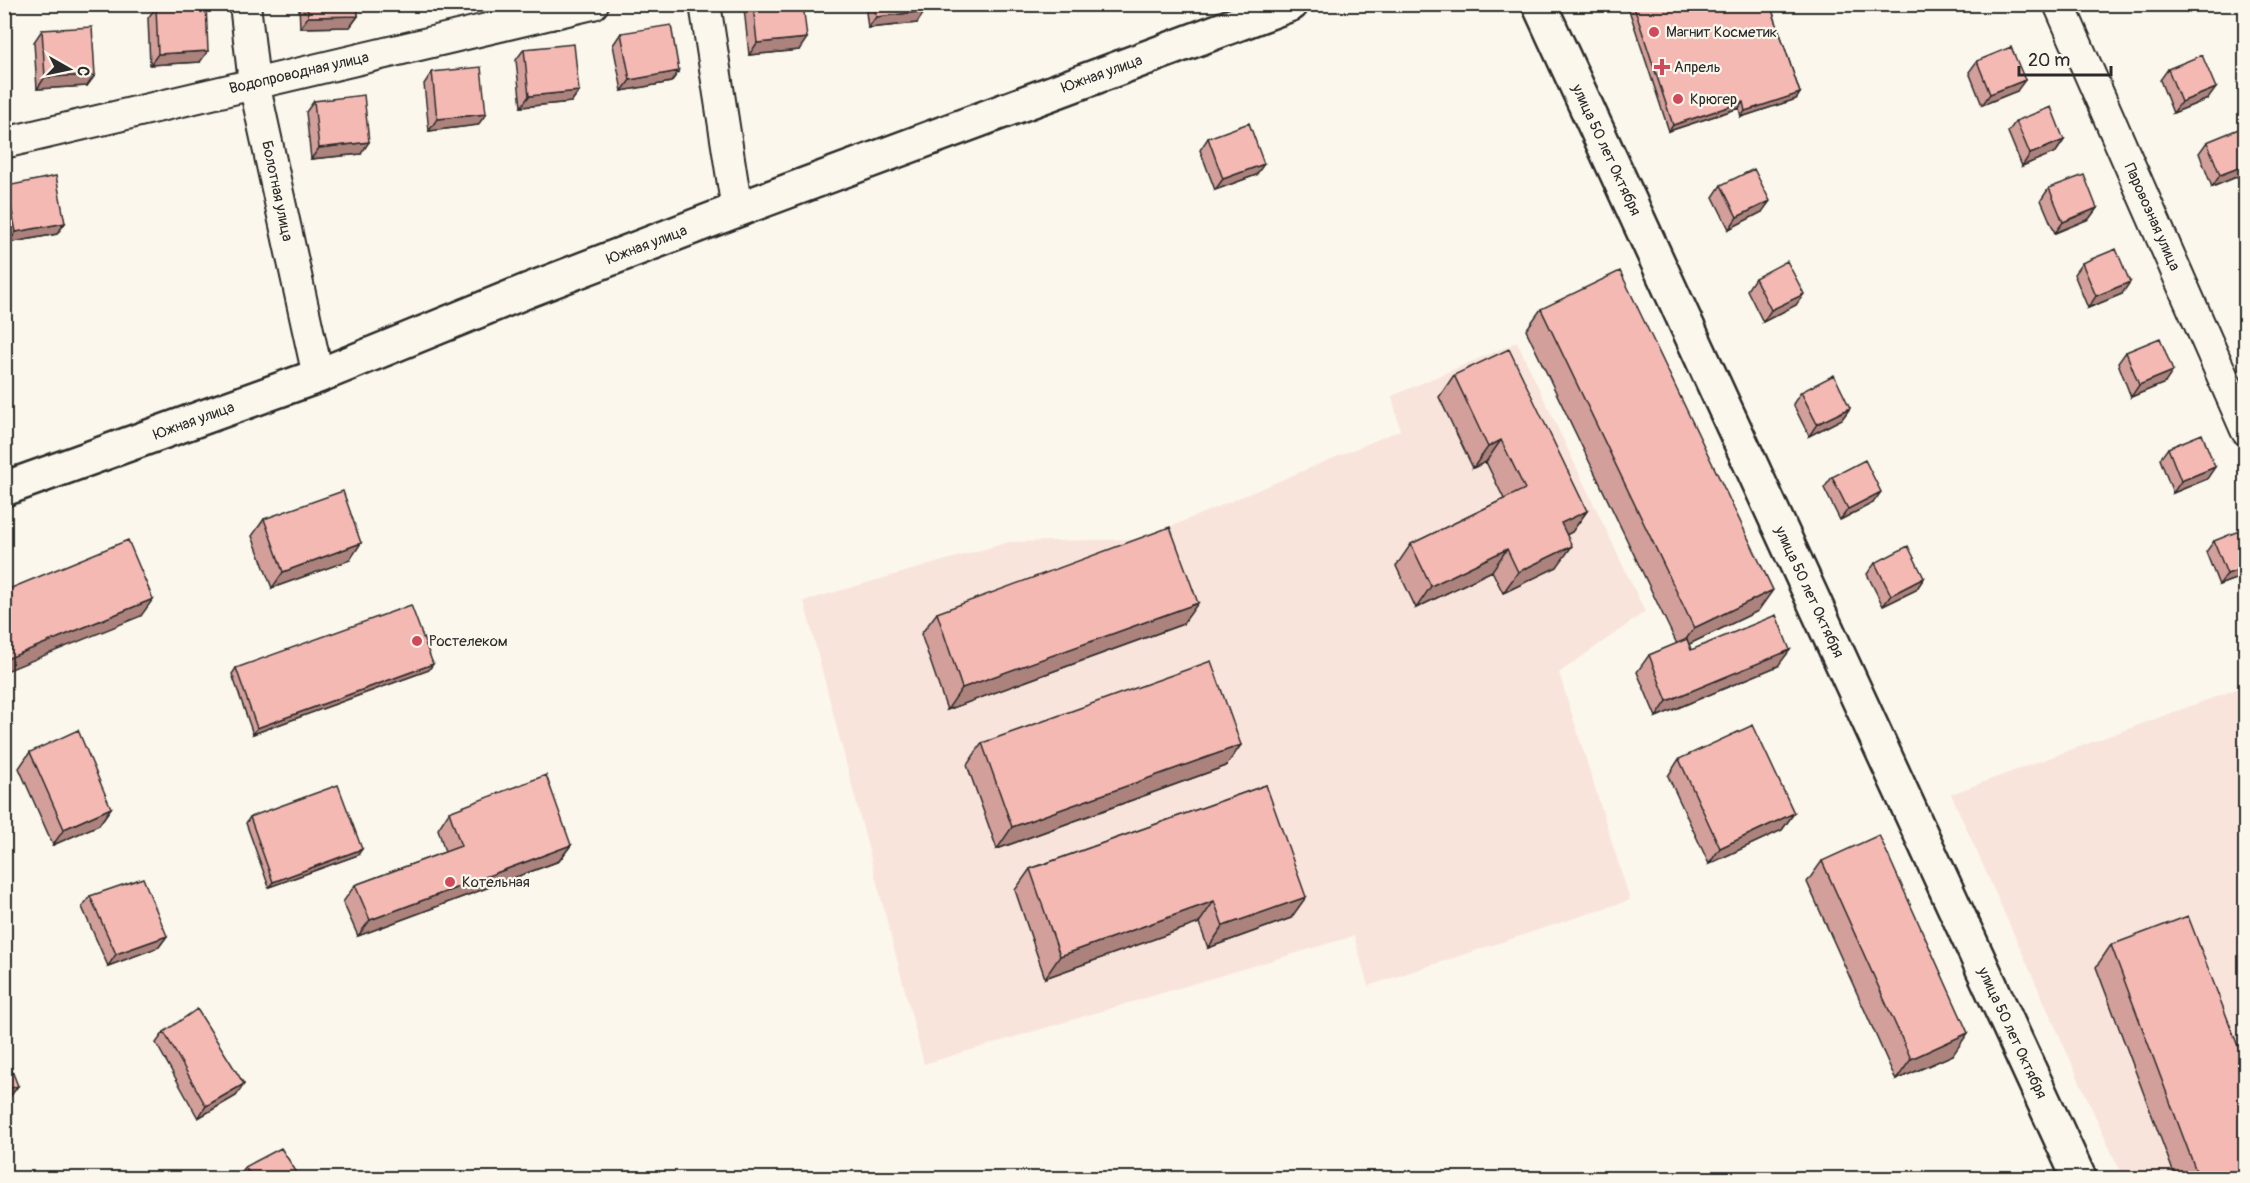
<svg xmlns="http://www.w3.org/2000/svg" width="2250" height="1183" font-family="Pangolin,sans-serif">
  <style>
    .built { fill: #f9e4db }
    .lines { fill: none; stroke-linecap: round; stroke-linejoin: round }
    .minor-casing { stroke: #2b2b2b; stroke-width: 34 }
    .tertiary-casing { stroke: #2b2b2b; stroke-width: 38 }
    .secondary-casing { stroke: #2b2b2b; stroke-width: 38 }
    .minor { stroke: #fbf7ec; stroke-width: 30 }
    .tertiary { stroke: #fbf7ec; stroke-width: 33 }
    .secondary { stroke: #fbf7ec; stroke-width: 33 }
    .wall { fill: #d39f9a; stroke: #2b2b2b; stroke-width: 1.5 }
    .shaded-wall { fill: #ac827d; stroke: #2b2b2b; stroke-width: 1.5 }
    .building { fill: #f5b9b3; stroke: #2b2b2b; stroke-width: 1.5 }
    .poi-dot { fill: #d1495b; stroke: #fbf7ec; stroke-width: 2 }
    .labels { text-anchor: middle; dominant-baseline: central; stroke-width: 4.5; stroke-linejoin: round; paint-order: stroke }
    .poi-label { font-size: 15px; fill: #2b2b2b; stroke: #fbf7ec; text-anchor: start }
    .street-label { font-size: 15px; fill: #2b2b2b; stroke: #fbf7ec }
  </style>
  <rect width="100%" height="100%" fill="#fbf7ec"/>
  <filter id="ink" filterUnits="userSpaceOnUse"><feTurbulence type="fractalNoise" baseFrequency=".0167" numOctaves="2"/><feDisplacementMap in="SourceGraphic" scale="12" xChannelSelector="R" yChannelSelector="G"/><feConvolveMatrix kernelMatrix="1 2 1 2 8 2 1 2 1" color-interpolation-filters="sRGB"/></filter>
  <g filter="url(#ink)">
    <path class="built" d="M 1517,342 L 1645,612 L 1559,673 L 1630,900 L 1368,986 L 1354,936 L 924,1064 L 804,601 L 1009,542 L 1141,539 L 1400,430 L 1392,396 Z
      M 2245,686 L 2245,1178 L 2123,1178 L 1951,794 Z"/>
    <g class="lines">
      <g class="minor-casing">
        <path id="minor" d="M 245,4 L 254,83 L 318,376
          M 705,4 L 737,210
          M 2059,4 L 2246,430
          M 4,143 L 593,4"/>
      </g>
      <g class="tertiary-casing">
        <path id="tertiary" d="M 4,489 L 318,376 L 529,290 L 737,210 L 1291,4"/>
      </g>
      <g class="secondary-casing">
        <path id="secondary" d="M 1539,4 L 2079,1178"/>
      </g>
      <use href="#minor" class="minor"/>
      <use href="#tertiary" class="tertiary"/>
      <use href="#secondary" class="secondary"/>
    </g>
    <path class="wall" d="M 299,4 L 357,4 L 358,16 L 350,27 L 300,28 Z
      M 747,4 L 803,4 L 799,50 L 749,55 L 744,8 Z
      M 865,4 L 925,4 L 917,23 L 868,28 Z
      M 1627,4 L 1770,4 L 1800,93 L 1796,99 L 1741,117 L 1739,108 L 1669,131 Z
      M 156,7 L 200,62 L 150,65 L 148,18 Z
      M 42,30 L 95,75 L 87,86 L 37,89 L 34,42 Z
      M 621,33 L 679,71 L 671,82 L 622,91 L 613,45 Z
      M 524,49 L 579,91 L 571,102 L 521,107 L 516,60 Z
      M 1977,61 L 2017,91 L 1982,105 L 1969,72 Z
      M 2168,69 L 2208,99 L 2173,113 L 2160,80 Z
      M 432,72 L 478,125 L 429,131 L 424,84 Z
      M 314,101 L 361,154 L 311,159 L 306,112 Z
      M 2016,121 L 2064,140 L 2056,152 L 2022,166 L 2008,132 Z
      M 1208,138 L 1256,175 L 1215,190 L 1200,150 Z
      M 2207,142 L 2246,173 L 2212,187 L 2199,153 Z
      M 1721,185 L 1762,212 L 1729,229 L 1713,197 Z
      M 7,186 L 65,223 L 57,234 L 8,243 L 4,225 L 4,189 Z
      M 2049,188 L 2097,208 L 2089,219 L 2055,233 L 2041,200 Z
      M 2246,241 L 2246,263 L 2240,249 Z
      M 2082,263 L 2122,294 L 2088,308 L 2074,274 Z
      M 1755,278 L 1796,305 L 1763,322 L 1747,290 Z
      M 1541,309 L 1758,611 L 1689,644 L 1691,650 L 1778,666 L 1656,717 L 1637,672 L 1649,655 L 1677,644 L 1526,330 Z
      M 2126,352 L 2165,383 L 2131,397 L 2118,363 Z
      M 1454,375 L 1587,511 L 1572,532 L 1566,535 L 1557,567 L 1503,593 L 1492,571 L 1416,608 L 1396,566 L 1411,544 L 1504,499 L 1486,462 L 1473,468 L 1439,397 Z
      M 1801,392 L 1850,408 L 1842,419 L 1809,436 L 1793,404 Z
      M 2168,448 L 2207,479 L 2173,493 L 2160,459 Z
      M 1832,477 L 1873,503 L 1840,520 L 1824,488 Z
      M 264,519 L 350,560 L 272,588 L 252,536 Z
      M 2214,541 L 2246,575 L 2219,585 L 2206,552 Z
      M 1875,563 L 1924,578 L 1916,590 L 1883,606 L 1867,574 Z
      M 937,613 L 1183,624 L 947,710 L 921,634 Z
      M 236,668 L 429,670 L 253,734 L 232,674 Z
      M 982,743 L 1226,766 L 997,849 L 967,765 Z
      M 30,752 L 111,808 L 99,825 L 53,845 L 19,768 Z
      M 1679,759 L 1794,813 L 1782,830 L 1709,864 L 1668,776 Z
      M 1266,785 L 1291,918 L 1208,948 L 1199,923 L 1045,978 L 1015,890 L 1030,869 Z
      M 449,812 L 571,845 L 559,861 L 358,936 L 343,902 L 355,885 L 445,852 L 438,829 Z
      M 250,817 L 358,855 L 269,887 L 246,823 Z
      M 1822,861 L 1953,1055 L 1896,1080 L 1807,882 Z
      M 90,896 L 167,936 L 159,947 L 108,966 L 82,907 Z
      M 2111,945 L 2246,1179 L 2176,1179 L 2096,967 Z
      M 164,1032 L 244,1084 L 236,1096 L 198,1118 L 156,1043 Z
      M 245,1167 L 301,1179 L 237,1179 Z"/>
    <path class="shaded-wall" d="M 405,4 L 428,4 L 403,8 Z
      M 925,11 L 917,23 L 868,28 L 876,17 Z
      M 358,16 L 350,27 L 300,28 L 308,17 Z
      M 807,38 L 799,50 L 749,55 L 757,43 Z
      M 208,51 L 200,62 L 150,65 L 158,54 Z
      M 679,71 L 671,82 L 622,91 L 630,80 Z
      M 95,75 L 87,86 L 37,89 L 45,77 Z
      M 2025,80 L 2017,91 L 1982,105 L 1990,94 Z
      M 2216,88 L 2208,99 L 2173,113 L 2181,102 Z
      M 579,91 L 571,102 L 521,107 L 529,96 Z
      M 1800,93 L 1796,99 L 1741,117 L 1745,111 Z
      M 1743,102 L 1739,108 L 1669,131 L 1673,125 Z
      M 486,114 L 478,125 L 429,131 L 437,119 Z
      M 2064,140 L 2056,152 L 2022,166 L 2030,154 Z
      M 369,142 L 361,154 L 311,159 L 319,148 Z
      M 1264,164 L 1256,175 L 1215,190 L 1223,179 Z
      M 2246,165 L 2246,173 L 2212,187 L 2220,175 Z
      M 1770,201 L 1762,212 L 1729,229 L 1737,217 Z
      M 2097,208 L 2089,219 L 2055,233 L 2063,222 Z
      M 65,223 L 57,234 L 8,243 L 16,232 Z
      M 2130,282 L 2122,294 L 2088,308 L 2096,296 Z
      M 1804,294 L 1796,305 L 1763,322 L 1771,310 Z
      M 2173,371 L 2165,383 L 2131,397 L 2139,385 Z
      M 1850,408 L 1842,419 L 1809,436 L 1817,424 Z
      M 1501,440 L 1486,462 L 1473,468 L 1488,447 Z
      M 2215,467 L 2207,479 L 2173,493 L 2181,481 Z
      M 1881,492 L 1873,503 L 1840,520 L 1848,509 Z
      M 1587,511 L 1572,532 L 1546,545 L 1561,523 Z
      M 361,543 L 350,560 L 272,588 L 283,572 Z
      M 1572,546 L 1557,567 L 1503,593 L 1518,572 Z
      M 1507,549 L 1492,571 L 1416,608 L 1431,586 Z
      M 2246,567 L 2246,575 L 2219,585 L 2227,574 Z
      M 1924,578 L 1916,590 L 1883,606 L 1891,595 Z
      M 1773,590 L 1758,611 L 1679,649 L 1694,628 Z
      M 153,599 L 141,616 L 4,672 L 4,660 Z
      M 1198,603 L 1183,624 L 947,710 L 962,688 Z
      M 1790,650 L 1778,666 L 1656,717 L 1667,701 Z
      M 433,664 L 429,670 L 253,734 L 257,728 Z
      M 1241,745 L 1226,766 L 997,849 L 1012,827 Z
      M 111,808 L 99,825 L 53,845 L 64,829 Z
      M 1794,813 L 1782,830 L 1709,864 L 1720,848 Z
      M 571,845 L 559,861 L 358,936 L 370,920 Z
      M 362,849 L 358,855 L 269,887 L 273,882 Z
      M 1306,897 L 1291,918 L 1208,948 L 1223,926 Z
      M 1214,901 L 1199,923 L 1045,978 L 1060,956 Z
      M 167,936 L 159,947 L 108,966 L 116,954 Z
      M 1968,1033 L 1953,1055 L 1896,1080 L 1911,1059 Z
      M 244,1084 L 236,1096 L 198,1118 L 206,1106 Z
      M 18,1086 L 10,1097 L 4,1099 L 4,1090 Z"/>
    <path class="building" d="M 192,4 L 206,4 L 208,51 L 158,54 L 156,7 Z
      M 307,4 L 357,4 L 358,16 L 308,17 Z
      M 753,4 L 803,4 L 807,38 L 757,43 Z
      M 874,4 L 925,4 L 925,11 L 876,17 Z
      M 1633,4 L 1770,4 L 1800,93 L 1745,111 L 1743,102 L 1673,125 Z
      M 671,25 L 679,71 L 630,80 L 621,33 Z
      M 92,27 L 95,75 L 45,77 L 42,30 Z
      M 574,44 L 579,91 L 529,96 L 524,49 Z
      M 2011,47 L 2025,80 L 1990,94 L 1977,61 Z
      M 2202,55 L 2216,88 L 2181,102 L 2168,69 Z
      M 481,67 L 486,114 L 437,119 L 432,72 Z
      M 364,95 L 369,142 L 319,148 L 314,101 Z
      M 2051,107 L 2064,140 L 2030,154 L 2016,121 Z
      M 1249,123 L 1264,164 L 1223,179 L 1208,138 Z
      M 2241,128 L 2246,138 L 2246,165 L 2220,175 L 2207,142 Z
      M 1754,169 L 1770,201 L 1737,217 L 1721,185 Z
      M 2084,175 L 2097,208 L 2063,222 L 2049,188 Z
      M 56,176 L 65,223 L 16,232 L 7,186 Z
      M 2116,249 L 2130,282 L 2096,296 L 2082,263 Z
      M 1787,261 L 1804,294 L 1771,310 L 1755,278 Z
      M 1620,271 L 1773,590 L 1694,628 L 1541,309 Z
      M 2160,338 L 2173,371 L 2139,385 L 2126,352 Z
      M 1509,349 L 1587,511 L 1561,523 L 1572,546 L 1518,572 L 1507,549 L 1431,586 L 1411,544 L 1525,489 L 1501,440 L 1488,447 L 1454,375 Z
      M 1834,375 L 1850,408 L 1817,424 L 1801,392 Z
      M 2202,434 L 2215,467 L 2181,481 L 2168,448 Z
      M 1865,460 L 1881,492 L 1848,509 L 1832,477 Z
      M 343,491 L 361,543 L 283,572 L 264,519 Z
      M 1170,527 L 1198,603 L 962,688 L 937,613 Z
      M 2246,528 L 2246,567 L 2227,574 L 2214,541 Z
      M 128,540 L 153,599 L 4,660 L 4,591 Z
      M 1908,546 L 1924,578 L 1891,595 L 1875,563 Z
      M 411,605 L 433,664 L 257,728 L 236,668 Z
      M 1776,615 L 1790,650 L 1667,701 L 1649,655 L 1687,639 L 1691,650 Z
      M 1211,661 L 1241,745 L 1012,827 L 982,743 Z
      M 1753,725 L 1794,813 L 1720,848 L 1679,759 Z
      M 78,730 L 111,808 L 64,829 L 30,752 Z
      M 546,775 L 571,845 L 370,920 L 355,885 L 461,846 L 449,812 Z
      M 338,785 L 362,849 L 273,882 L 250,817 Z
      M 1266,785 L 1306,897 L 1223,926 L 1214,901 L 1060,956 L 1030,869 Z
      M 1879,835 L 1968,1033 L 1911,1059 L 1822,861 Z
      M 143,878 L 167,936 L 116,954 L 90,896 Z
      M 2188,916 L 2246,1067 L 2246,1179 L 2199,1179 L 2111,945 Z
      M 197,1009 L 244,1084 L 206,1106 L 164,1032 Z
      M 4,1050 L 18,1086 L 4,1090 Z
      M 281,1148 L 301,1179 L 253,1179 L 245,1167 Z"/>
  </g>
  <g class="poi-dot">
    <circle cx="1654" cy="32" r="6"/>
    <path d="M1659 58h6v6h6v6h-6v6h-6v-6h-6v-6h6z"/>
    <circle cx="1678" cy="99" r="6"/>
    <circle cx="417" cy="641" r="6"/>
    <circle cx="450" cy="882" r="6"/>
  </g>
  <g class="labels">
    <g class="poi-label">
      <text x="1666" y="32">Магнит Косметик</text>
      <text x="1674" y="67">Апрель</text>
      <text x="1690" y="99">Крюгер</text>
      <text x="429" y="641">Ростелеком</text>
      <text x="462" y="882">Котельная</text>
    </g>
    <g class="street-label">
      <text transform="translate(299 73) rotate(-13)">Водопроводная улица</text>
      <text transform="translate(1102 74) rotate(-20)">Южная улица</text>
      <text transform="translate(1606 150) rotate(65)">улица 50 лет Октября</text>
      <text transform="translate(277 191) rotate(78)">Болотная улица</text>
      <text transform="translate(2152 217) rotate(66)">Паровозная улица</text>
      <text transform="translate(647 245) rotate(-21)">Южная улица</text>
      <text transform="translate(194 421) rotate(-20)">Южная улица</text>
      <text transform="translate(1809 592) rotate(65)">улица 50 лет Октября</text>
      <text transform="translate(2012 1033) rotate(65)">улица 50 лет Октября</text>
    </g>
  </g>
  <rect width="2250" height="1183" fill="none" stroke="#fbf7ec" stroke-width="24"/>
  <rect x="12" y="12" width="2226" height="1159" fill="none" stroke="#2b2b2b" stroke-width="2" filter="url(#ink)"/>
  <g transform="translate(69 69) rotate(99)" stroke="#fbf7ec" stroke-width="4.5" paint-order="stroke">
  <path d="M0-4.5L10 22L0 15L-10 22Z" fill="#2b2b2b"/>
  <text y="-9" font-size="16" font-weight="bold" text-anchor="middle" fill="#2b2b2b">С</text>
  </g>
  <path d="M2019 66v9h92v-9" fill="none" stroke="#2b2b2b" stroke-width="3"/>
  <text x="2028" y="66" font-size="18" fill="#2b2b2b" stroke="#fbf7ec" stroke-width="4.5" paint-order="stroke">20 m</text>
</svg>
